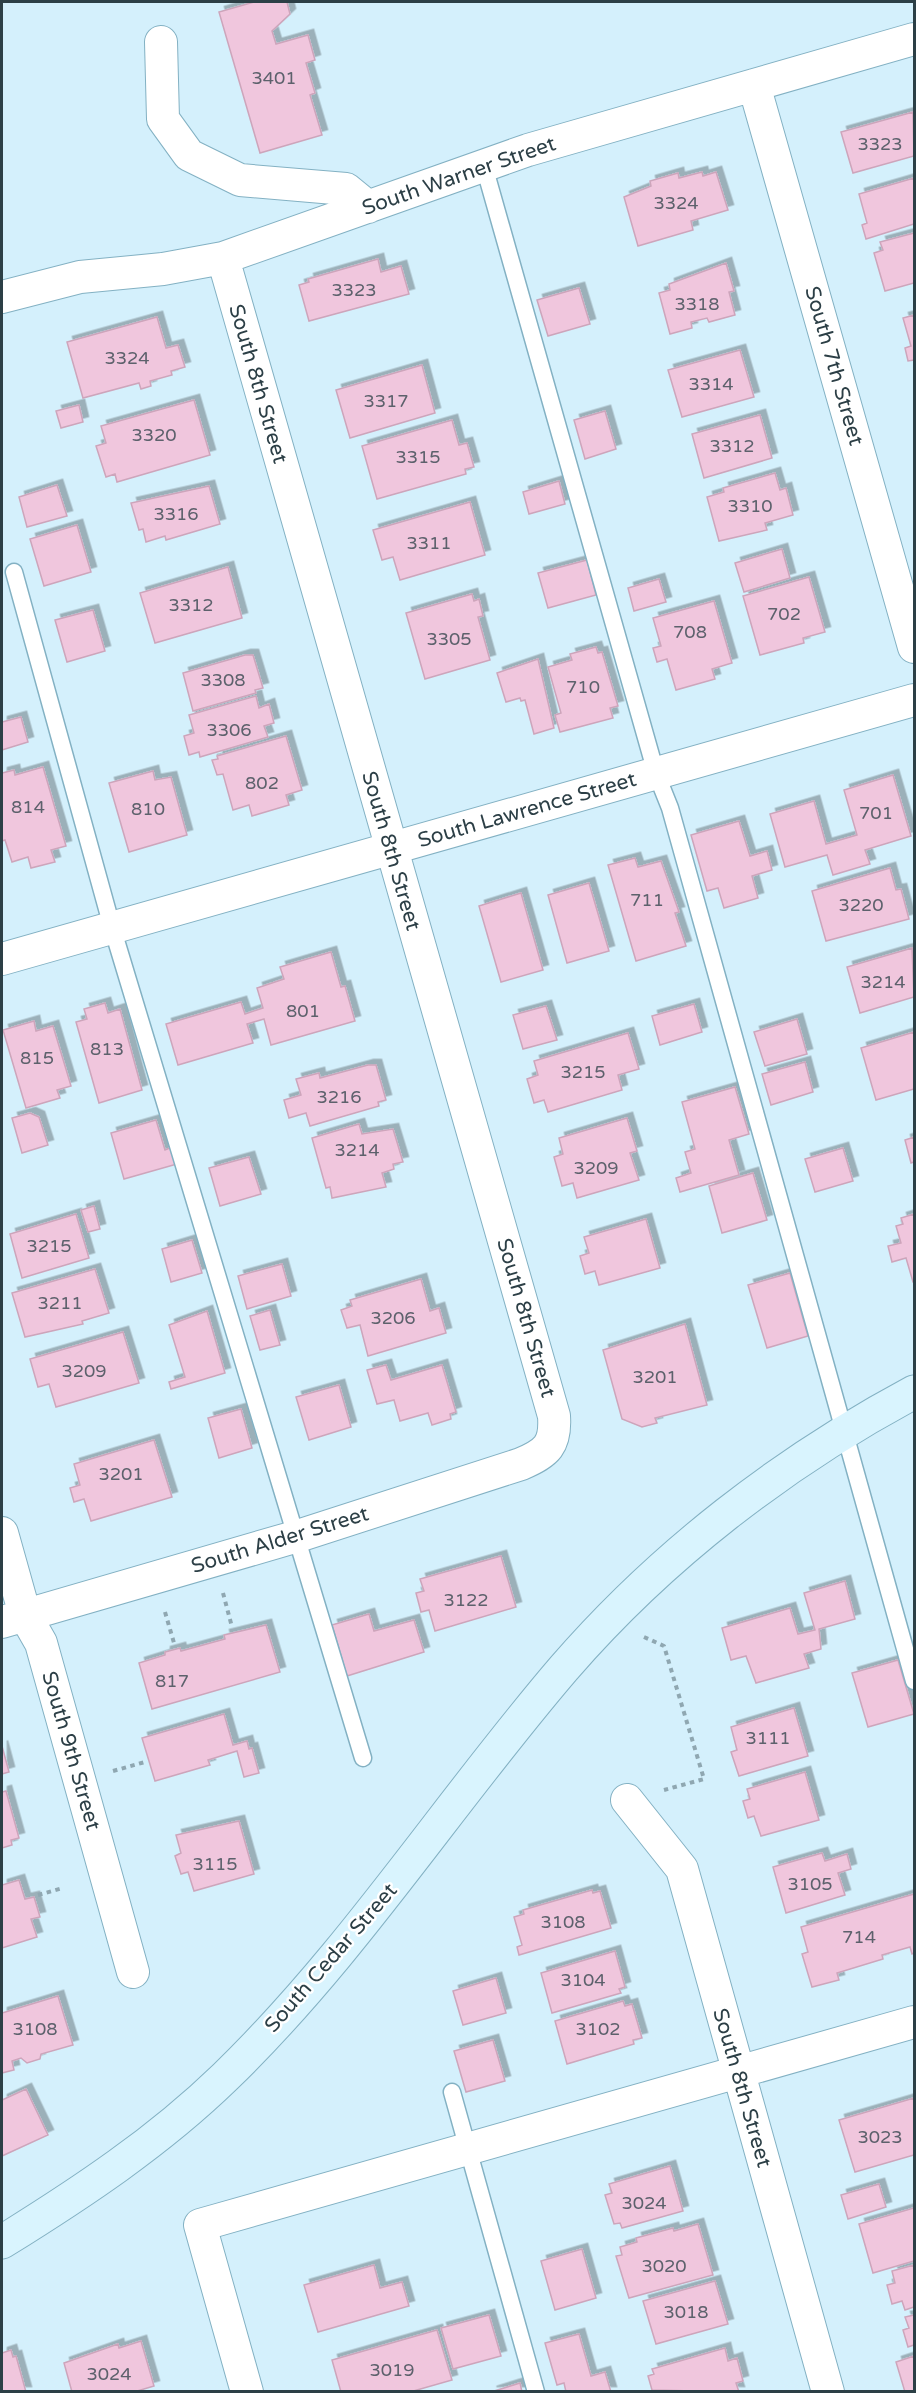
<svg xmlns="http://www.w3.org/2000/svg" width="916" height="2393" font-family="'Varela Round',sans-serif">
  <style>
    .building { fill: #f0c6dd; stroke: #cda5bb; stroke-width: 1.5; filter: url(#shadow) }
    .lines { fill: none; stroke-linecap: round; stroke-linejoin: round }
    .service-casing { stroke: #83b1c3; stroke-width: 19 }
    .minor-casing { stroke: #83b1c3; stroke-width: 34 }
    .secondary-casing { stroke: #83b1c3; stroke-width: 35 }
    .path { stroke: #8fa7b1; stroke-width: 4; stroke-dasharray: 4.5 4.5; stroke-linecap: butt }
    .service { stroke: #fff; stroke-width: 16 }
    .minor { stroke: #fff; stroke-width: 32 }
    .secondary { stroke: #d9f4fe; stroke-width: 33 }
    .labels { text-anchor: middle; dominant-baseline: central; stroke-width: 5; stroke-linejoin: round; paint-order: stroke }
    .number-label { font-size: 18px; fill: #5d616c }
    .street-label { font-size: 21px; fill: #2c3f46; stroke: #fff }
  </style>
  <defs>
    <filter id="shadow"><feDropShadow dx="5.5" dy="-5.5" stdDeviation="0" flood-color="#0004"/></filter>
  </defs>
  <rect width="100%" height="100%" fill="#d4f0fc"/>
  <path class="building" d="M 254,2 L 287,2 L 290,14 L 272,31 L 276,44 L 308,35 L 315,60 L 306,63 L 315,93 L 310,95 L 322,135 L 260,153 L 219,12 Z
    M 913,112 L 914,156 L 853,173 L 841,132 Z
    M 702,172 L 703,176 L 716,172 L 728,210 L 691,221 L 693,230 L 638,246 L 624,197 L 651,186 L 650,181 L 678,173 L 679,178 Z
    M 914,178 L 914,224 L 866,239 L 862,225 L 867,223 L 859,194 Z
    M 914,233 L 914,283 L 885,291 L 874,253 L 883,250 L 880,242 Z
    M 378,259 L 381,272 L 401,266 L 409,294 L 309,321 L 299,285 L 309,282 L 308,279 Z
    M 726,263 L 734,291 L 729,292 L 735,315 L 709,322 L 707,318 L 691,322 L 692,328 L 670,334 L 659,293 L 670,290 L 669,284 Z
    M 579,288 L 590,324 L 548,336 L 537,300 Z
    M 914,315 L 914,360 L 908,361 L 905,348 L 911,346 L 903,318 Z
    M 157,317 L 166,348 L 178,345 L 185,367 L 171,371 L 172,375 L 150,381 L 151,386 L 141,389 L 139,383 L 83,398 L 67,342 Z
    M 740,350 L 754,397 L 682,417 L 668,370 Z
    M 422,365 L 435,413 L 350,438 L 336,390 Z
    M 194,400 L 210,455 L 117,482 L 115,474 L 106,477 L 96,446 L 106,443 L 101,426 Z
    M 79,405 L 83,422 L 61,428 L 56,411 Z
    M 605,411 L 616,449 L 585,459 L 574,420 Z
    M 760,415 L 772,458 L 704,478 L 692,434 Z
    M 452,420 L 459,445 L 467,443 L 474,467 L 465,469 L 466,474 L 377,499 L 362,446 Z
    M 775,473 L 780,490 L 786,488 L 793,515 L 765,523 L 767,530 L 719,541 L 707,497 L 724,492 L 723,488 Z
    M 559,481 L 565,504 L 529,514 L 523,492 Z
    M 57,485 L 67,516 L 27,527 L 19,497 Z
    M 209,486 L 220,524 L 166,540 L 165,536 L 146,542 L 143,529 L 139,530 L 131,503 Z
    M 470,502 L 485,555 L 400,580 L 393,557 L 382,560 L 373,530 Z
    M 77,525 L 91,572 L 44,586 L 30,539 Z
    M 782,549 L 790,578 L 744,592 L 735,563 Z
    M 587,560 L 596,595 L 548,608 L 538,573 Z
    M 228,567 L 242,618 L 155,643 L 140,593 Z
    M 809,577 L 825,632 L 803,638 L 804,643 L 760,655 L 743,596 Z
    M 659,579 L 666,602 L 634,611 L 628,588 Z
    M 472,594 L 474,601 L 479,599 L 483,616 L 478,617 L 490,660 L 425,679 L 406,613 Z
    M 714,601 L 732,663 L 712,669 L 715,679 L 676,690 L 667,659 L 657,662 L 653,648 L 661,646 L 653,618 Z
    M 93,610 L 105,651 L 67,662 L 55,620 Z
    M 596,647 L 598,653 L 602,652 L 618,706 L 610,708 L 613,718 L 560,732 L 555,715 L 561,713 L 548,667 L 572,660 L 570,654 Z
    M 245,655 L 253,655 L 263,688 L 255,690 L 256,693 L 193,711 L 183,673 Z
    M 538,659 L 554,728 L 534,734 L 525,700 L 521,701 L 520,698 L 506,702 L 497,673 Z
    M 256,696 L 259,708 L 269,704 L 274,723 L 264,726 L 268,737 L 200,757 L 199,752 L 189,755 L 184,736 L 194,733 L 189,715 Z
    M 21,717 L 28,742 L 2,750 L 2,722 Z
    M 286,736 L 302,790 L 286,795 L 289,805 L 252,816 L 249,805 L 233,810 L 223,774 L 217,775 L 212,760 L 218,759 L 217,756 Z
    M 43,767 L 66,846 L 51,850 L 55,862 L 31,868 L 28,857 L 12,862 L 5,840 L 2,841 L 2,773 L 14,770 L 15,775 Z
    M 153,771 L 155,780 L 171,777 L 187,835 L 129,852 L 109,783 Z
    M 893,775 L 911,836 L 865,850 L 870,864 L 833,875 L 827,855 L 785,867 L 770,814 L 814,801 L 826,844 L 857,835 L 844,790 Z
    M 739,821 L 750,856 L 767,851 L 772,870 L 752,876 L 758,898 L 724,908 L 718,888 L 707,891 L 691,835 Z
    M 635,858 L 638,867 L 661,861 L 679,912 L 675,913 L 686,946 L 636,961 L 608,865 Z
    M 890,868 L 896,890 L 901,889 L 909,919 L 826,941 L 812,891 Z
    M 589,883 L 609,951 L 567,963 L 548,895 Z
    M 521,893 L 543,970 L 501,982 L 479,906 Z
    M 912,948 L 914,997 L 860,1013 L 847,967 Z
    M 331,952 L 341,987 L 345,986 L 355,1021 L 271,1045 L 264,1019 L 247,1024 L 253,1043 L 178,1065 L 166,1024 L 241,1002 L 245,1014 L 263,1008 L 257,988 L 284,979 L 280,967 Z
    M 105,1003 L 108,1013 L 120,1009 L 142,1090 L 99,1103 L 76,1022 L 87,1019 L 84,1009 Z
    M 694,1004 L 702,1032 L 660,1045 L 652,1016 Z
    M 546,1006 L 557,1040 L 523,1049 L 513,1015 Z
    M 797,1019 L 807,1054 L 765,1066 L 754,1032 Z
    M 34,1021 L 36,1031 L 53,1026 L 71,1086 L 57,1090 L 60,1098 L 26,1108 L 3,1030 Z
    M 914,1032 L 914,1089 L 876,1100 L 861,1048 Z
    M 628,1033 L 639,1069 L 618,1075 L 622,1090 L 548,1112 L 544,1100 L 534,1103 L 527,1079 L 538,1075 L 534,1061 Z
    M 805,1062 L 813,1092 L 771,1105 L 762,1074 Z
    M 368,1065 L 376,1065 L 386,1100 L 378,1102 L 379,1106 L 310,1126 L 306,1113 L 289,1118 L 284,1100 L 301,1095 L 296,1079 L 319,1073 L 320,1078 Z
    M 735,1087 L 749,1134 L 729,1140 L 739,1175 L 680,1192 L 676,1178 L 691,1173 L 685,1152 L 695,1149 L 682,1102 Z
    M 30,1113 L 39,1117 L 48,1145 L 22,1153 L 12,1118 Z
    M 627,1118 L 637,1151 L 630,1153 L 639,1180 L 577,1198 L 573,1183 L 562,1186 L 554,1157 L 563,1154 L 559,1138 Z
    M 156,1120 L 165,1150 L 172,1147 L 177,1164 L 124,1179 L 111,1133 Z
    M 359,1124 L 362,1134 L 393,1129 L 403,1162 L 393,1164 L 394,1169 L 382,1173 L 386,1187 L 332,1198 L 330,1187 L 326,1188 L 312,1138 Z
    M 914,1137 L 914,1162 L 911,1163 L 905,1140 Z
    M 843,1148 L 853,1181 L 815,1192 L 805,1159 Z
    M 249,1157 L 261,1194 L 220,1206 L 209,1168 Z
    M 753,1173 L 767,1220 L 722,1233 L 709,1186 Z
    M 94,1206 L 100,1229 L 88,1232 L 81,1210 Z
    M 76,1214 L 89,1258 L 22,1278 L 10,1234 Z
    M 914,1214 L 914,1282 L 913,1282 L 906,1258 L 892,1262 L 888,1246 L 901,1243 L 896,1226 L 903,1224 L 901,1218 Z
    M 646,1219 L 660,1268 L 599,1285 L 595,1271 L 585,1274 L 580,1256 L 589,1253 L 584,1237 Z
    M 192,1240 L 202,1273 L 171,1282 L 162,1249 Z
    M 282,1264 L 291,1296 L 247,1309 L 238,1276 Z
    M 95,1269 L 109,1313 L 82,1321 L 83,1324 L 25,1337 L 12,1293 Z
    M 790,1273 L 808,1336 L 767,1348 L 748,1285 Z
    M 421,1279 L 430,1311 L 439,1308 L 446,1333 L 368,1356 L 360,1325 L 347,1328 L 341,1310 L 352,1306 L 350,1300 Z
    M 270,1310 L 280,1345 L 260,1350 L 250,1316 Z
    M 207,1311 L 225,1373 L 171,1389 L 169,1382 L 185,1377 L 169,1325 Z
    M 685,1324 L 707,1405 L 655,1418 L 657,1423 L 642,1427 L 622,1419 L 603,1350 Z
    M 123,1332 L 139,1383 L 56,1407 L 49,1384 L 38,1387 L 30,1359 Z
    M 386,1365 L 391,1380 L 442,1365 L 456,1412 L 450,1414 L 451,1419 L 432,1425 L 428,1413 L 400,1421 L 394,1400 L 377,1404 L 367,1370 Z
    M 339,1385 L 351,1427 L 309,1440 L 296,1397 Z
    M 241,1409 L 252,1448 L 219,1458 L 208,1418 Z
    M 154,1440 L 172,1497 L 91,1521 L 84,1499 L 74,1502 L 70,1488 L 80,1485 L 74,1464 Z
    M 501,1556 L 516,1607 L 435,1631 L 429,1610 L 421,1612 L 416,1593 L 424,1591 L 420,1579 Z
    M 845,1581 L 855,1619 L 819,1629 L 821,1649 L 804,1654 L 809,1668 L 756,1683 L 746,1656 L 731,1660 L 722,1628 L 790,1608 L 798,1634 L 815,1630 L 804,1593 Z
    M 369,1614 L 374,1631 L 414,1620 L 424,1652 L 347,1676 L 332,1625 Z
    M 266,1625 L 280,1672 L 152,1709 L 139,1663 L 165,1655 L 165,1652 L 180,1648 L 181,1651 L 225,1639 L 224,1635 Z
    M 898,1660 L 914,1714 L 868,1727 L 852,1673 Z
    M 794,1708 L 808,1756 L 739,1776 L 731,1752 L 737,1750 L 731,1727 Z
    M 224,1714 L 233,1745 L 247,1741 L 249,1749 L 252,1748 L 259,1773 L 244,1777 L 237,1751 L 208,1760 L 210,1765 L 155,1781 L 142,1738 Z
    M 2,1746 L 9,1772 L 2,1774 Z
    M 805,1772 L 819,1820 L 761,1836 L 754,1816 L 748,1818 L 743,1801 L 750,1799 L 747,1789 Z
    M 6,1791 L 19,1838 L 11,1840 L 12,1845 L 2,1848 L 2,1792 Z
    M 239,1821 L 254,1874 L 194,1891 L 188,1872 L 181,1874 L 175,1856 L 181,1853 L 176,1835 Z
    M 822,1853 L 825,1861 L 847,1854 L 851,1869 L 838,1873 L 845,1895 L 786,1913 L 773,1867 Z
    M 19,1880 L 25,1899 L 34,1897 L 40,1917 L 31,1919 L 37,1937 L 2,1948 L 2,1885 Z
    M 592,1890 L 593,1893 L 600,1891 L 611,1928 L 519,1955 L 517,1947 L 522,1945 L 514,1917 L 524,1914 L 523,1910 Z
    M 914,1894 L 914,1953 L 912,1954 L 910,1947 L 882,1955 L 883,1959 L 837,1973 L 839,1980 L 812,1987 L 802,1954 L 808,1952 L 801,1927 Z
    M 615,1951 L 625,1987 L 619,1989 L 621,1993 L 552,2013 L 541,1973 Z
    M 496,1978 L 506,2013 L 463,2025 L 453,1991 Z
    M 58,1996 L 73,2045 L 41,2054 L 40,2059 L 27,2063 L 21,2058 L 12,2061 L 14,2070 L 2,2073 L 2,2013 Z
    M 623,2001 L 625,2006 L 632,2004 L 642,2038 L 633,2040 L 634,2044 L 567,2064 L 555,2021 Z
    M 493,2040 L 505,2081 L 466,2092 L 454,2051 Z
    M 26,2089 L 48,2135 L 2,2156 L 2,2100 Z
    M 914,2098 L 914,2155 L 855,2172 L 839,2120 Z
    M 670,2166 L 683,2211 L 622,2228 L 620,2223 L 614,2224 L 605,2195 L 612,2193 L 609,2184 Z
    M 879,2184 L 886,2207 L 848,2219 L 841,2195 Z
    M 914,2204 L 914,2261 L 873,2273 L 859,2224 L 914,2208 Z
    M 698,2224 L 713,2275 L 629,2298 L 616,2256 L 622,2255 L 620,2247 L 637,2242 L 636,2238 L 673,2228 L 674,2231 Z
    M 582,2249 L 596,2298 L 555,2310 L 541,2261 Z
    M 374,2265 L 380,2288 L 402,2282 L 409,2306 L 318,2332 L 304,2285 Z
    M 914,2265 L 914,2307 L 905,2310 L 902,2301 L 892,2304 L 887,2285 L 895,2283 L 892,2271 Z
    M 715,2281 L 728,2324 L 656,2344 L 643,2301 Z
    M 489,2315 L 501,2356 L 453,2369 L 441,2328 Z
    M 914,2315 L 914,2345 L 908,2347 L 903,2330 L 909,2328 L 905,2317 Z
    M 437,2330 L 452,2380 L 410,2392 L 341,2392 L 332,2360 Z
    M 579,2334 L 591,2376 L 605,2372 L 611,2392 L 566,2392 L 564,2383 L 557,2385 L 545,2343 Z
    M 141,2341 L 154,2386 L 134,2392 L 72,2392 L 64,2363 L 118,2344 L 119,2348 Z
    M 725,2348 L 728,2361 L 737,2358 L 743,2381 L 736,2383 L 739,2392 L 652,2390 L 648,2376 L 654,2374 L 652,2369 Z
    M 11,2350 L 13,2357 L 16,2356 L 26,2392 L 2,2392 L 2,2353 Z
    M 914,2356 L 914,2392 L 905,2392 L 896,2362 Z
    M 520,2383 L 522,2392 L 491,2392 Z"/>
  <g class="lines">
    <g class="service-casing">
      <path id="service" d="M 484,166 L 656,773 L 670,808 L 914,1681
        M 14,572 L 112,927 L 363,1758
        M 452,2092 L 536,2392"/>
    </g>
    <g class="minor-casing">
      <path id="minor" d="M 161,42 L 163,119 L 189,155 L 240,180 L 346,189 L 368,207
        M 754,85 L 914,647
        M 2,297 L 80,277 L 163,269 L 223,258 L 528,150 L 914,39
        M 2,959 L 914,700
        M 2,1533 L 25,1615 L 41,1643 L 133,1972
        M 2,1622 L 298,1536 L 521,1464 C 547,1453 556,1445 554,1416 L 223,258
        M 627,1800 L 682,1869 L 828,2392
        M 247,2392 L 200,2225 L 914,2022"/>
    </g>
    <g class="secondary-casing">
      <path id="secondary" d="M 2,2242 C 81,2193 158,2142 225,2077 C 353,1953 448,1803 564,1668 C 662,1555 783,1462 914,1392"/>
    </g>
    <path class="path" d="M 223,1593 L 232,1627
      M 165,1612 L 174,1643
      M 644,1637 L 664,1646 L 704,1779 L 664,1790
      M 113,1771 L 145,1762
      M 38,1895 L 63,1888"/>
    <use href="#service" class="service"/>
    <use href="#minor" class="minor"/>
    <use href="#secondary" class="secondary"/>
  </g>
  <g class="labels">
    <g class="number-label">
      <text x="274" y="78">3401</text>
      <text x="880" y="144">3323</text>
      <text x="676" y="203">3324</text>
      <text x="354" y="290">3323</text>
      <text x="697" y="304">3318</text>
      <text x="127" y="358">3324</text>
      <text x="711" y="384">3314</text>
      <text x="386" y="401">3317</text>
      <text x="154" y="435">3320</text>
      <text x="732" y="446">3312</text>
      <text x="418" y="457">3315</text>
      <text x="750" y="506">3310</text>
      <text x="176" y="514">3316</text>
      <text x="429" y="543">3311</text>
      <text x="191" y="605">3312</text>
      <text x="784" y="614">702</text>
      <text x="690" y="632">708</text>
      <text x="449" y="639">3305</text>
      <text x="223" y="680">3308</text>
      <text x="583" y="687">710</text>
      <text x="229" y="730">3306</text>
      <text x="262" y="783">802</text>
      <text x="28" y="807">814</text>
      <text x="148" y="809">810</text>
      <text x="876" y="813">701</text>
      <text x="647" y="900">711</text>
      <text x="861" y="905">3220</text>
      <text x="883" y="982">3214</text>
      <text x="303" y="1011">801</text>
      <text x="107" y="1049">813</text>
      <text x="37" y="1058">815</text>
      <text x="583" y="1072">3215</text>
      <text x="339" y="1097">3216</text>
      <text x="357" y="1150">3214</text>
      <text x="596" y="1168">3209</text>
      <text x="49" y="1246">3215</text>
      <text x="60" y="1303">3211</text>
      <text x="393" y="1318">3206</text>
      <text x="84" y="1371">3209</text>
      <text x="655" y="1377">3201</text>
      <text x="121" y="1474">3201</text>
      <text x="466" y="1600">3122</text>
      <text x="172" y="1681">817</text>
      <text x="768" y="1738">3111</text>
      <text x="215" y="1864">3115</text>
      <text x="810" y="1884">3105</text>
      <text x="563" y="1922">3108</text>
      <text x="859" y="1937">714</text>
      <text x="583" y="1980">3104</text>
      <text x="35" y="2029">3108</text>
      <text x="598" y="2029">3102</text>
      <text x="880" y="2137">3023</text>
      <text x="644" y="2203">3024</text>
      <text x="664" y="2266">3020</text>
      <text x="686" y="2312">3018</text>
      <text x="392" y="2370">3019</text>
      <text x="109" y="2374">3024</text>
    </g>
    <g class="street-label">
      <text transform="translate(459 176) rotate(-19)">South Warner Street</text>
      <text transform="translate(834 366) rotate(74)">South 7th Street</text>
      <text transform="translate(258 384) rotate(74)">South 8th Street</text>
      <text transform="translate(527 810) rotate(-16)">South Lawrence Street</text>
      <text transform="translate(391 851) rotate(74)">South 8th Street</text>
      <text transform="translate(526 1318) rotate(74)">South 8th Street</text>
      <text transform="translate(280 1540) rotate(-17)">South Alder Street</text>
      <text transform="translate(71 1751) rotate(74)">South 9th Street</text>
      <text transform="translate(331 1958) rotate(-49)">South Cedar Street</text>
      <text transform="translate(742 2088) rotate(74)">South 8th Street</text>
    </g>
  </g>
  <rect width="916" height="2393" fill="none" stroke="#2c3f46" stroke-width="6"/>
</svg>
